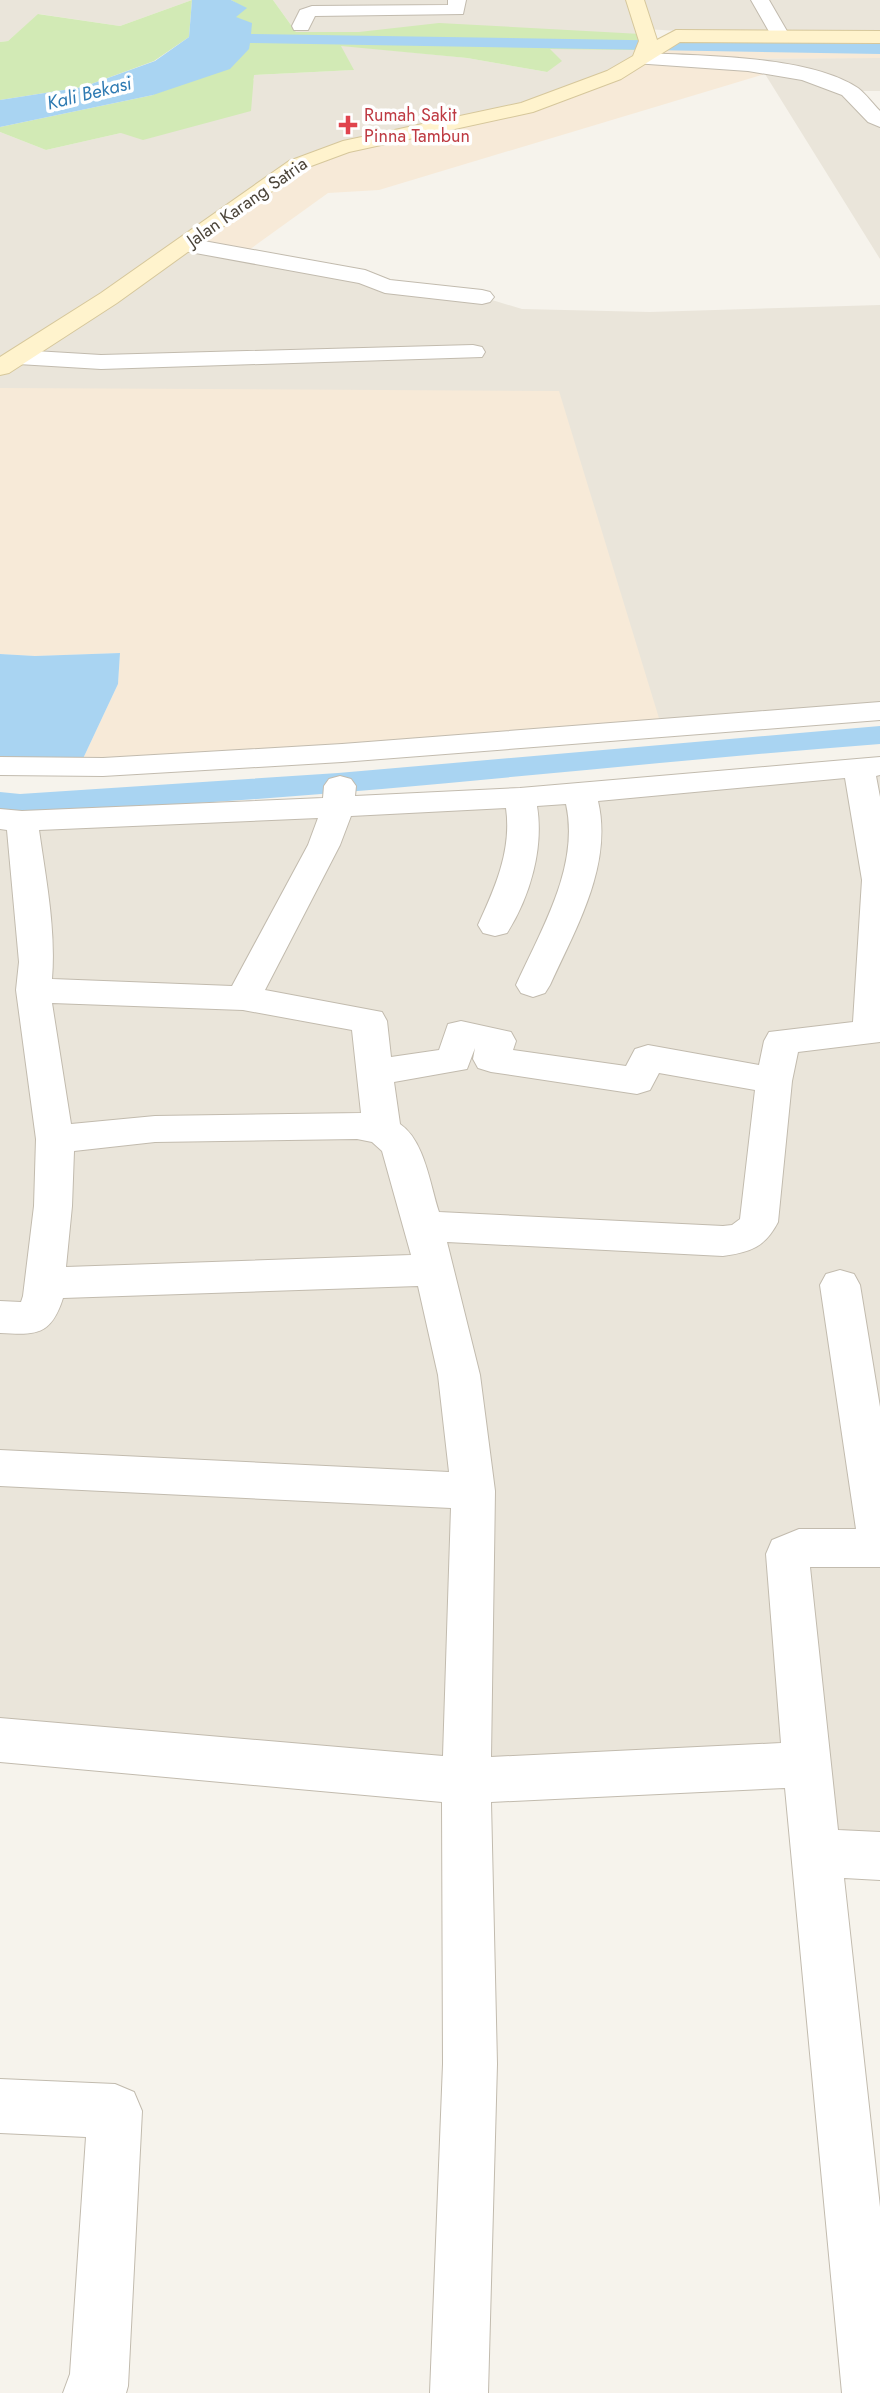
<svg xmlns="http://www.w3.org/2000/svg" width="880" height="2393" font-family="Jost,sans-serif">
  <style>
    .residential { fill: #eae5da }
    .commercial { fill: #f7ead8 }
    .green { fill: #d2eab5 }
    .water { fill: #a9d4f2 }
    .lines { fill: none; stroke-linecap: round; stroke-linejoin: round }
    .street-casing { stroke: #c2bbae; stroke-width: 2 }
    .secondary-casing { stroke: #d6c79b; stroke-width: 2 }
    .street { fill: #fff; fill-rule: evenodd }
    .secondary { fill: #fff3cd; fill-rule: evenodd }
    .health-dot { fill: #e0444e; stroke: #fff; stroke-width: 2.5 }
    .labels { text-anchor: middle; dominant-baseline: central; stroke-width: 7; stroke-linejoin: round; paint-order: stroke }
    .far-health-label { font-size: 18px; fill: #be3a42; stroke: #fff; text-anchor: start }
    .far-street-label { font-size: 18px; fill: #4b4439; stroke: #fff }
    .far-water-label { font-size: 19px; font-style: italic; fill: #2e7ab2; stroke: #fff }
  </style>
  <rect width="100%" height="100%" fill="#f6f3ec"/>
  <path class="residential" d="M 0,0 L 192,0 L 120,26 L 39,14 L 8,41 L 0,42 Z
    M 273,0 L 880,0 L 880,37 L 782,38 L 647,29 L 642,59 L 880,58 L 880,91 L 852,91 L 880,121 L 880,259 L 765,74 L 775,71 L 641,59 L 188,244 L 482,297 L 522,309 L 650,312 L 880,305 L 880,711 L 662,728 L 21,390 L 0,388 L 0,132 L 46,150 L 121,133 L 254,80 L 253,75 L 353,70 L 340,45 L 467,58 L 547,72 L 549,49 L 640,34 L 296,32 Z
    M 880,766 L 880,1856 L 815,1852 L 807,1764 L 466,1781 L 0,1740 L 0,819 L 22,821 Z"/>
  <path class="commercial" d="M 676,36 L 880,37 L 880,58 L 663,59 L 778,70 L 379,190 L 328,193 L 242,255 L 187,245 L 296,165 L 586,86 Z
    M 0,388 L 559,391 L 662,728 L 80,765 L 118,684 L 120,653 L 35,656 L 0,654 Z"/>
  <path class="green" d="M 192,0 L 189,37 L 154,61 L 83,87 L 0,100 L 0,42 L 8,41 L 38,14 L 120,26 Z
    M 231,0 L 273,0 L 296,32 L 359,32 L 439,23 L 641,34 L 634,50 L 550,49 L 562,61 L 547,72 L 467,58 L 341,46 L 354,70 L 254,75 L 251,111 L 143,140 L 121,133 L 46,150 L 0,132 L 0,127 L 153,95 L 236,17 L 236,3 Z"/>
  <path class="water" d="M 192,0 L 231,0 L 247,8 L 236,17 L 252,23 L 251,34 L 880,44 L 880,54 L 250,43 L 249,49 L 230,69 L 153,95 L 0,127 L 0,100 L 83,87 L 155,61 L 189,37 Z
    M 120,653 L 118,684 L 80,765 L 0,766 L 0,654 L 35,656 Z
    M 880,726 L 880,744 C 587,766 294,805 0,812 L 0,792 L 20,794 L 338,773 Z"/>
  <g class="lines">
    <g class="street-casing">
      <path id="street" d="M 448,0 L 466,0 L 463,14 L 315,16 L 308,30 L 294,30 L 292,26 L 300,10 L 312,6 L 448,5 Z
        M 751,0 L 769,0 L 791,38 L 789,42 L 775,42 Z
        M 641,53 C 700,56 808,55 858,88 C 866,94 873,104 880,111 L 880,127 L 868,122 L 842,95 L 802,80 L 748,71 L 634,63 L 631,59 Z
        M 187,238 L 365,270 L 390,280 L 482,290 L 490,292 L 494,297 L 490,302 L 482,304 L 385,293 L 359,283 L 179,250 L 176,245 L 179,240 Z
        M 473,345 L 482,347 L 485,352 L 482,357 L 101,369 L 18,364 L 9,362 L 6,357 L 9,352 L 18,350 L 101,355 Z
        M 880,702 L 880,720 L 342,762 L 103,776 L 0,775 L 0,757 L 103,758 L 342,744 Z
        M 880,757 L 880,775 L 876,776 L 880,797 L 880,1042 L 798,1052 L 792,1081 L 778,1222 C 765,1247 751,1252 723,1256 L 447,1242 L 480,1375 L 495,1491 L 491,1757 L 781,1743 L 766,1554 L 772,1540 L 799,1529 L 856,1529 L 820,1285 L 826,1274 L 840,1270 L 854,1274 L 860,1285 L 880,1407 L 880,1567 L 810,1567 L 838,1830 L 880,1832 L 880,1880 L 844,1878 L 880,2207 L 880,2393 L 842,2393 L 785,1788 L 491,1802 L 497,2064 L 488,2393 L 430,2393 L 443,2064 L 442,1802 L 0,1762 L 0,1718 L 443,1756 L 451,1508 L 0,1486 L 0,1450 L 449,1472 L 438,1375 L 418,1286 L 63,1298 C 51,1336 36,1335 0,1333 L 0,1301 L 21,1302 L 23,1296 L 34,1206 L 36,1139 L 16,990 L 19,962 L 7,830 L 0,829 L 0,809 L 22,811 L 323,798 L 324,786 L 329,779 L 340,776 L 351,779 L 356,786 L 355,796 L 520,788 ZM 845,778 L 862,880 L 853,1022 L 769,1032 L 764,1041 L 759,1065 L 648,1045 L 635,1049 L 626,1066 L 513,1050 L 516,1041 L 511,1032 L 461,1021 L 448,1024 L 439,1050 L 391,1057 L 387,1021 L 382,1012 L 265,990 L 340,845 L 351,816 L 506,808 C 512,850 495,888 478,925 L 483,933 L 495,936 L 507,933 C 530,897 544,848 537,806 L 566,804 C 580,866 541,930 516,985 L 521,993 L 533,997 L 545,993 L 550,985 C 576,928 613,865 598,801 ZM 318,818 L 308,845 L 232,986 L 52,979 C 56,930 46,879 39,830 ZM 52,1003 L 243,1010 L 352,1030 L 361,1113 L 155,1116 L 71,1124 ZM 475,1048 L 473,1059 L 478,1068 L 491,1072 L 637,1094 L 650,1090 L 659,1073 L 755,1090 L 740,1219 L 732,1225 L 723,1226 L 439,1212 C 430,1185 425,1141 400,1124 L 394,1082 L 467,1069 ZM 357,1139 L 372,1142 L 382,1151 L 411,1255 L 66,1267 L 72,1206 L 74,1151 L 155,1142 Z
        M 0,2079 L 115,2084 L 134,2092 L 142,2111 L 128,2386 L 126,2393 L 63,2393 L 70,2374 L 86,2137 L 0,2133 Z"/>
    </g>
    <g class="secondary-casing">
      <path id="secondary" d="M 626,0 L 644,0 L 657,40 L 676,30 L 880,31 L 880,43 L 680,42 L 621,79 L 533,112 L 349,152 L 303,169 L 117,303 L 9,373 L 0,375 L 0,357 L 101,293 L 289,161 L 343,141 L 521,103 L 607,71 L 633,56 L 639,41 Z"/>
    </g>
    <use href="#street" class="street"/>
    <use href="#secondary" class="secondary"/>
  </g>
  <path class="health-dot" d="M344.5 114.5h7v7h7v7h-7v7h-7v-7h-7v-7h7z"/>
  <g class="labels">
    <g class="far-health-label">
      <text x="364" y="115">Rumah Sakit<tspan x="364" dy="21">Pinna Tambun</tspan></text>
    </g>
    <g class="far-street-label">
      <text transform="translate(247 202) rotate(-35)">Jalan Karang Satria</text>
    </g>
    <g class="far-water-label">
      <text transform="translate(89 93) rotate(-14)">Kali Bekasi</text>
    </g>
  </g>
</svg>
